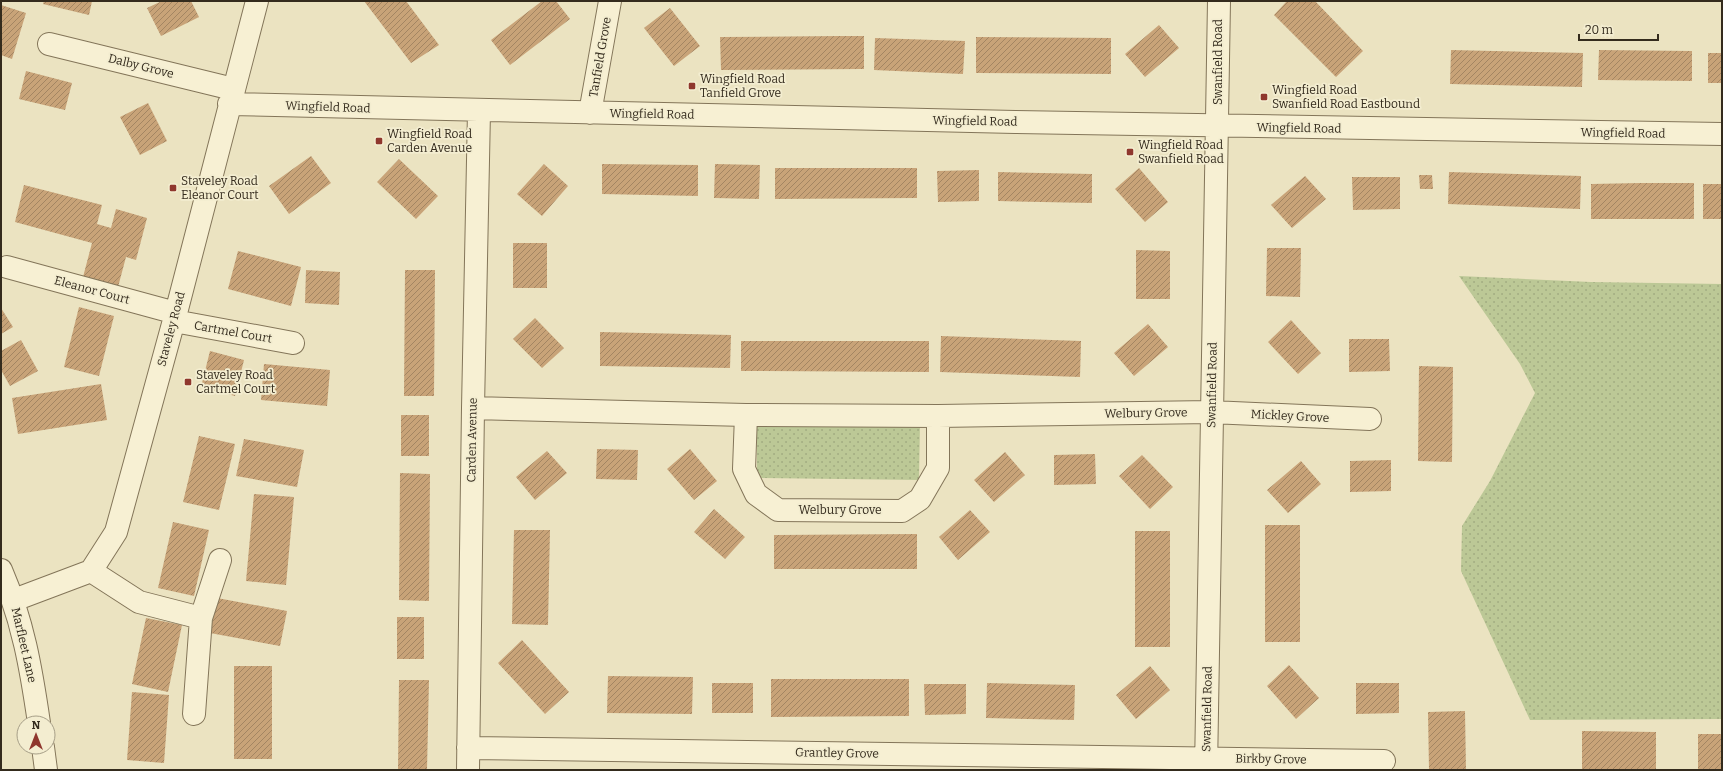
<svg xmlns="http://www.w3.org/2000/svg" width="1723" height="771" font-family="Bitter,serif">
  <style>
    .green { fill: url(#green-dots) }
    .building { fill: url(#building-hatch) }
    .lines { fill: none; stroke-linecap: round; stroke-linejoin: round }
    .minor-casing { stroke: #837559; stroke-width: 24 }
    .minor { stroke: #f7f0d3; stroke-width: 22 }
    .poi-dot { fill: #8f372d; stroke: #f3edd0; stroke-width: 1.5 }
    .labels { text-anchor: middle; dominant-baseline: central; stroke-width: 3.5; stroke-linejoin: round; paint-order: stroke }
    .street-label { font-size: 12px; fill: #342b1d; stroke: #f3edd0 }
    .poi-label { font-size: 12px; fill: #342b1d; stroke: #f3edd0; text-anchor: start }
  </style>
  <defs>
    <pattern id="green-dots" width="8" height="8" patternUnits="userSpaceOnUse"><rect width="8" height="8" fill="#bcc896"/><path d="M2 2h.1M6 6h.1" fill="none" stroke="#a2ac81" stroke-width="1.8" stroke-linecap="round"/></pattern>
    <pattern id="building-hatch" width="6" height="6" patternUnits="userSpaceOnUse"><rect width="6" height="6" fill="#c8a378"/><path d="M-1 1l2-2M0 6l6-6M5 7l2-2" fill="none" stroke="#a38562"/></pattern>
  </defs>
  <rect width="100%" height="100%" fill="#ebe3c1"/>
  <path class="green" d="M 1459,276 L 1591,282 L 1722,284 L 1722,719 L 1530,720 L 1461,571 L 1462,526 L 1490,481 L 1535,393 L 1520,364 Z
    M 757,422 L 920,424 L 919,480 L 757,478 Z"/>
  <path class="building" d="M 44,1 L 92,1 L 89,15 L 43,4 Z
    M 162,1 L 191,1 L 199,17 L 161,36 L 147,8 Z
    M 364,1 L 406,1 L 439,45 L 411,63 Z
    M 542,1 L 556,1 L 570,19 L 510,65 L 491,40 Z
    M 1287,1 L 1315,1 L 1363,51 L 1336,77 L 1274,15 Z
    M 1,5 L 26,13 L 12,59 L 1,55 Z
    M 670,8 L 700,46 L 674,66 L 644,28 Z
    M 1159,25 L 1179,48 L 1145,77 L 1125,54 Z
    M 840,36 L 864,36 L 864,69 L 721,70 L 720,37 Z
    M 976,37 L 1111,38 L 1111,74 L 976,73 Z
    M 875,38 L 965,41 L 963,74 L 874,70 Z
    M 1451,50 L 1583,53 L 1582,87 L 1450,84 Z
    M 1599,50 L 1692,51 L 1692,81 L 1598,80 Z
    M 1708,53 L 1722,53 L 1722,83 L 1708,83 Z
    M 26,71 L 72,83 L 65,110 L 19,99 Z
    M 148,103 L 167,141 L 140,155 L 120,117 Z
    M 311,156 L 331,183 L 289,214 L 269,186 Z
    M 399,159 L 438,196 L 416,219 L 377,182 Z
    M 544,164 L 568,186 L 542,216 L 517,194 Z
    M 602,164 L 698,165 L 698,196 L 602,194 Z
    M 715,164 L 760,165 L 759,199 L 714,198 Z
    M 775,168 L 917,168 L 917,198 L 775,199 Z
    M 1139,168 L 1168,202 L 1145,222 L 1115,189 Z
    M 979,170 L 979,201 L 938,202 L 937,171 Z
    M 998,172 L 1092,174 L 1092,203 L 998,201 Z
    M 1449,172 L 1581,176 L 1580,209 L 1448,204 Z
    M 1419,175 L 1432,175 L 1433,189 L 1420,189 Z
    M 1305,176 L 1326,199 L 1292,228 L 1271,205 Z
    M 1352,177 L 1400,177 L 1400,209 L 1353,210 Z
    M 1641,183 L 1694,183 L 1694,219 L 1591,219 L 1591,184 Z
    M 1703,184 L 1722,184 L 1722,219 L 1703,219 Z
    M 24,185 L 102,205 L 97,224 L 111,228 L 116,209 L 147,218 L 136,260 L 126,257 L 118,287 L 83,277 L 92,243 L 15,222 Z
    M 513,243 L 547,243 L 547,288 L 513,288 Z
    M 1267,248 L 1301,248 L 1300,297 L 1266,296 Z
    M 1136,250 L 1170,251 L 1170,299 L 1136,299 Z
    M 238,251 L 301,267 L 291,306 L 228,289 Z
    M 306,270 L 340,272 L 339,305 L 305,303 Z
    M 405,270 L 435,270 L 434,396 L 404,396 Z
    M 79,307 L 114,316 L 99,376 L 64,367 Z
    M 1,308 L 13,327 L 1,334 Z
    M 535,318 L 564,348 L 542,368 L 513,339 Z
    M 1291,320 L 1321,353 L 1298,374 L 1268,342 Z
    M 1148,324 L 1168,347 L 1134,376 L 1114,353 Z
    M 600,332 L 731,335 L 730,368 L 600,366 Z
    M 941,336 L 1081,341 L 1080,377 L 940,372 Z
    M 1349,339 L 1389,339 L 1390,371 L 1349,372 Z
    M 21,340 L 38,371 L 10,386 L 1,370 L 1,351 Z
    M 741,341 L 929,341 L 929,372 L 741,371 Z
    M 210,351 L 244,360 L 235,396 L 201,387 Z
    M 264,364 L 330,370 L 327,406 L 261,400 Z
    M 1419,366 L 1453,367 L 1452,462 L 1418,461 Z
    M 101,384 L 107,420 L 18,434 L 12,398 Z
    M 401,415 L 429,415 L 429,456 L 401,456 Z
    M 199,436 L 235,444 L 219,510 L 183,502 Z
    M 244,439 L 304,450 L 297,487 L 236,476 Z
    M 597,449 L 638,450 L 637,480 L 596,479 Z
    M 690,449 L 717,481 L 694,500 L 667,469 Z
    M 547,451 L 567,473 L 535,500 L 516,477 Z
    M 1005,452 L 1025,475 L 994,502 L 974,480 Z
    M 1095,454 L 1096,484 L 1054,485 L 1054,455 Z
    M 1142,455 L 1173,487 L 1150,509 L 1119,476 Z
    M 1391,460 L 1391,491 L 1350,492 L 1350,461 Z
    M 1301,461 L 1321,484 L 1288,513 L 1267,490 Z
    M 400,473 L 430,474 L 429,601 L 399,600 Z
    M 254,494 L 294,497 L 286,585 L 246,581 Z
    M 714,509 L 745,537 L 725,559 L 694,532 Z
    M 970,510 L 990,532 L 958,560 L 939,537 Z
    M 173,522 L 209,530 L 194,596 L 158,588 Z
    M 1265,525 L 1300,525 L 1300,642 L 1265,642 Z
    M 514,530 L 550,530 L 548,625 L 512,624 Z
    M 1135,531 L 1170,531 L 1170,647 L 1135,647 Z
    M 917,534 L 917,569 L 774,569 L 774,535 Z
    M 217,598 L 287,611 L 280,646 L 210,633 Z
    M 397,617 L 424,617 L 424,659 L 397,659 Z
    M 146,618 L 182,625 L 168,692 L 132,684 Z
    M 522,640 L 569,692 L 545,714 L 498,663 Z
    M 1289,665 L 1319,698 L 1296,719 L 1267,686 Z
    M 234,666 L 272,666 L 272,759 L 234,759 Z
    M 1150,666 L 1170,690 L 1136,719 L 1116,695 Z
    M 608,676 L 693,677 L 692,714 L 607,713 Z
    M 771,679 L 909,679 L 909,716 L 771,717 Z
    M 399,680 L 429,680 L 427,770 L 398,770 Z
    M 712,683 L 753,683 L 753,713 L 712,713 Z
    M 987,683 L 1075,685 L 1074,720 L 986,718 Z
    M 1356,683 L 1399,683 L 1399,713 L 1356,714 Z
    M 924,684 L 966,684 L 966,714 L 925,715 Z
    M 132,692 L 169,695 L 164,763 L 127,760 Z
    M 1465,711 L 1466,770 L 1429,770 L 1428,712 Z
    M 1582,731 L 1656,732 L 1656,770 L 1582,770 Z
    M 1698,734 L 1722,734 L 1722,770 L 1698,770 Z"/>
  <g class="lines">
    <g class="minor-casing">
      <path id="minor" d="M 49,44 L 233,89
        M 229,104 C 727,118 1224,126 1722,134
        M 590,113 L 610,1
        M 7,267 L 176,313
        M 174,321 L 293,343
        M 473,408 L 746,415 L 938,416 L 1211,412 L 1370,419
        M 746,415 L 744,469 L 756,494 L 778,510 L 902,511 L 920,499 L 938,468 L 938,416
        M 1,570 C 23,621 31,668 39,723
        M 91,571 L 139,602 L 201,618
        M 14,600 L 91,571 L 116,532 L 176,313 L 257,1
        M 194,714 L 201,618 L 220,560
        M 43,747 L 46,770
        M 468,748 L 1384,761
        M 468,770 L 473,408 L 479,111
        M 1206,770 L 1219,1"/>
    </g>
    <use href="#minor" class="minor"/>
  </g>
  <g class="poi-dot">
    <rect x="688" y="82" width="8" height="8" rx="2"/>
    <rect x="1260" y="93" width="8" height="8" rx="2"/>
    <rect x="375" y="137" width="8" height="8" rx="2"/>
    <rect x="1126" y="148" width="8" height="8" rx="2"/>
    <rect x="169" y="184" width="8" height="8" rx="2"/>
    <rect x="184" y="378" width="8" height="8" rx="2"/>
  </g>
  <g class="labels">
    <g class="street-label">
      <text transform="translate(600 57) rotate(-80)">Tanfield Grove</text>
      <text transform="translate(1218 62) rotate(-90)">Swanfield Road</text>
      <text transform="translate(141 66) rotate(14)">Dalby Grove</text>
      <text transform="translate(328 107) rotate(2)">Wingfield Road</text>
      <text transform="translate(652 114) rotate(1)">Wingfield Road</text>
      <text transform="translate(975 121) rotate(1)">Wingfield Road</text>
      <text transform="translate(1299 128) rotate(1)">Wingfield Road</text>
      <text transform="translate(1623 133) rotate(1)">Wingfield Road</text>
      <text transform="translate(92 290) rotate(15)">Eleanor Court</text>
      <text transform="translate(171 329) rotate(-75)">Staveley Road</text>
      <text transform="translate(233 332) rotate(10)">Cartmel Court</text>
      <text transform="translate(1212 385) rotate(-89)">Swanfield Road</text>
      <text transform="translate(1146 413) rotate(-1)">Welbury Grove</text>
      <text transform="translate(1290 416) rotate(3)">Mickley Grove</text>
      <text transform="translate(472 440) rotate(-89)">Carden Avenue</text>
      <text x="840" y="510">Welbury Grove</text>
      <text transform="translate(24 645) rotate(77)">Marfleet Lane</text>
      <text transform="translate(1207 709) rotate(-89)">Swanfield Road</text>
      <text transform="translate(837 753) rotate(1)">Grantley Grove</text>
      <text transform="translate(1271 759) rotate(1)">Birkby Grove</text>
    </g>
    <g class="poi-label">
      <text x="700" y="79">Wingfield Road<tspan x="700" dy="14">Tanfield Grove</tspan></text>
      <text x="1272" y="90">Wingfield Road<tspan x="1272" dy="14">Swanfield Road Eastbound</tspan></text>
      <text x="387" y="134">Wingfield Road<tspan x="387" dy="14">Carden Avenue</tspan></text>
      <text x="1138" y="145">Wingfield Road<tspan x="1138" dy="14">Swanfield Road</tspan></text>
      <text x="181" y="181">Staveley Road<tspan x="181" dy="14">Eleanor Court</tspan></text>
      <text x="196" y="375">Staveley Road<tspan x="196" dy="14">Cartmel Court</tspan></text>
    </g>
  </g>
  <rect width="1723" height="771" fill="none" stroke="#342b1d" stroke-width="4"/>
  <g transform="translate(36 735)"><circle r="19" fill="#f3edd0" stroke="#a79f88"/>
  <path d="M0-3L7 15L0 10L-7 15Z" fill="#8f372d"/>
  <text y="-6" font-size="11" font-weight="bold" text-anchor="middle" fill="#342b1d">N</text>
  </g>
  <path d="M1579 34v6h79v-6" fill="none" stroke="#342b1d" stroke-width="2"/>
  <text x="1585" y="34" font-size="12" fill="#342b1d" stroke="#f3edd0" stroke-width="3" paint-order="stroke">20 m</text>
</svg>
